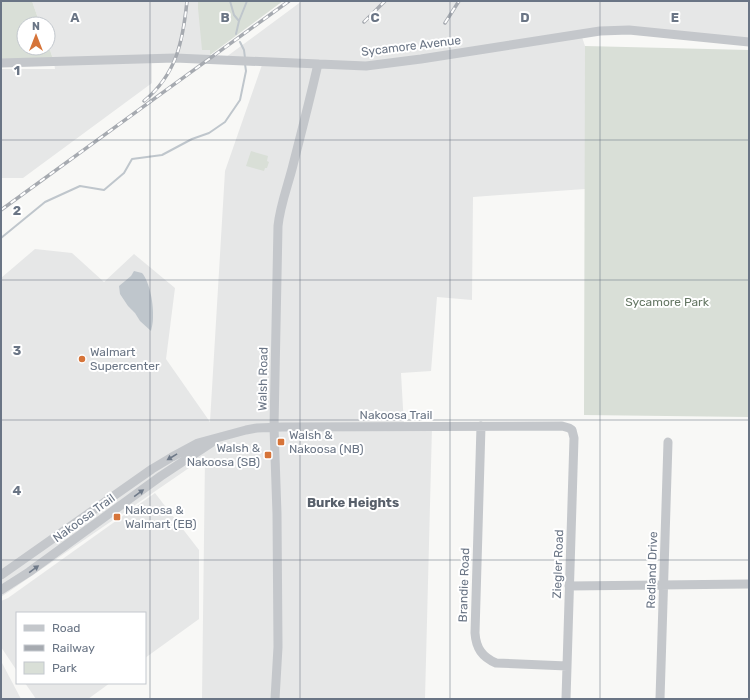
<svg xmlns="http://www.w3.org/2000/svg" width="750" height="700" font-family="Rubik,sans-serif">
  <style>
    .built { fill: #e6e7e7 }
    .green { fill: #d9dfd7 }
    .water { fill: #bfc6cc }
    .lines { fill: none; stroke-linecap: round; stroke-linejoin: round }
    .stream { stroke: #bfc6cc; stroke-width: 2 }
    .minor { stroke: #c4c7cb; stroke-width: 9 }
    .rail-casing { stroke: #a6aab0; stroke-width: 3.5 }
    .rail { stroke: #fff; stroke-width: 2; stroke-dasharray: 6; stroke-linecap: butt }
    .oneway { fill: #6e7988 }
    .grid { fill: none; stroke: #6a7585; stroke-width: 1; stroke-opacity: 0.55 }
    .poi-dot { fill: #d67439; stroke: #fff; stroke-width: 1.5 }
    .labels { text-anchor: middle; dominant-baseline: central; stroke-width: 4; stroke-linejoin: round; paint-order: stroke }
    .street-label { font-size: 12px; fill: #6a7585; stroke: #fff }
    .park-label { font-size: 12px; fill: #657764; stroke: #fff }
    .poi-label { font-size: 12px; fill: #6a7585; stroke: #fff; text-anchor: start }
    .neighbourhood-label { font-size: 13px; font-weight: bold; fill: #575f6a; stroke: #fff }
    .grid-label { font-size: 13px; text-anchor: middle; font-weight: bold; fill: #6a7585; stroke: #fff; stroke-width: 4; stroke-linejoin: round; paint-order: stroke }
  </style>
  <rect width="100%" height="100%" fill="#f8f8f6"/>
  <path class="built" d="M 32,1 L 211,1 L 210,55 L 152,56 L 152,83 L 23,178 L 1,178 L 1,69 L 55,69 L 54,62 L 48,44 L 48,24 L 40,24 Z
    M 302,1 L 749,1 L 749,42 L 629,30 L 581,34 L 585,46 L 585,189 L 473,197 L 472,300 L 437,297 L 431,371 L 401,373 L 404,426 L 432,427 L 425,699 L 202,699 L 205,457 L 1,597 L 1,278 L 35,249 L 72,253 L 104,282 L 134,254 L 175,288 L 166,359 L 210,422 L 225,171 L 263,62 L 222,60 Z
    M 155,493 L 199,550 L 199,619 L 145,658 L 145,613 L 17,613 L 17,671 L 1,647 L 1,601 L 8,598 Z
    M 1,661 L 21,699 L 1,699 Z
    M 25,683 L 110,683 L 88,699 L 36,699 Z"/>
  <path class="green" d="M 1,1 L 32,1 L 40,24 L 24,24 L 24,48 L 48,48 L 48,44 L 54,62 L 1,61 Z
    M 198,1 L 283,1 L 210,55 L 210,50 L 202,50 L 198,8 Z
    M 585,46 L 749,50 L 749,417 L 584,415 Z
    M 251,151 L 268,156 L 267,161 L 269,162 L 267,168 L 265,168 L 264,171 L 246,166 Z"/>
  <path class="water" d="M 134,271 L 142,273 C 150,282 154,306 153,318 C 153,322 152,327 151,331 L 140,321 L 135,313 L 128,306 L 120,294 L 119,286 L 131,276 Z"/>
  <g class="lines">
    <path class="stream" d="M 230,1 L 234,15 L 239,21
      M 236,34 L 239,21 L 247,1
      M 240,42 L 244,50 L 245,58
      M 1,238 L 45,202 L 80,186 L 104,190 L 124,173 L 132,159 L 162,155 L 192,139 L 209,133 L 225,122 L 240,100 L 246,71 L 245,64"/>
    <path class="minor" d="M 1,63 L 175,58 L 366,66 L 421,59 L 600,31 L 629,30 L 749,42
      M 481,426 L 475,633 C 476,648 482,657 496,663 L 567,666
      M 1,575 L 152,469 L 172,457 L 198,443 L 246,430 L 257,428 L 282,427 L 562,426 L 569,428 L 572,430 L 574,438 L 566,699
      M 569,586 L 749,584
      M 1,590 L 29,572 L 161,476 L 211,443
      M 275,699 L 278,647 L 277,514 L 274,427 L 278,226 C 280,206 287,188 292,169 C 301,134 310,99 318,64
      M 660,699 L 668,442"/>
    <g class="rail-casing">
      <path id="rail" d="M 364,22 L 385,1
        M 445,23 L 459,1
        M 144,101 C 177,74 183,40 187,1
        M 1,210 L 289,1"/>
    </g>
    <use href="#rail" class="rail"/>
  </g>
  <defs><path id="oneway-solid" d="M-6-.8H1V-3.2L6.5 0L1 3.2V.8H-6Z"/></defs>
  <g class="oneway">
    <use href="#oneway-solid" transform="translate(172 457) rotate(149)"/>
    <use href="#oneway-solid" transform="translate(139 493) rotate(-36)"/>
    <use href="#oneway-solid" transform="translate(34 569) rotate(-36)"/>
  </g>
  <path class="grid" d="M 150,1 L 150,699M 300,1 L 300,699M 450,1 L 450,699M 600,1 L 600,699M 1,140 L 749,140M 1,280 L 749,280M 1,420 L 749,420M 1,560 L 749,560"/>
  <g class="poi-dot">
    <circle cx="82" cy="359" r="4"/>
    <rect x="277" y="438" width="8" height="8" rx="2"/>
    <rect x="264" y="451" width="8" height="8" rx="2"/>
    <rect x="113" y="513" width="8" height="8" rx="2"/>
  </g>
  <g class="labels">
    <g class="street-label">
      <text transform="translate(411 46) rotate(-7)">Sycamore Avenue</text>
      <text transform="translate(263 379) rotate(-89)">Walsh Road</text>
      <text x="396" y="415">Nakoosa Trail</text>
      <text transform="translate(84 518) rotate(-36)">Nakoosa Trail</text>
      <text transform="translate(558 564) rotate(-88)">Ziegler Road</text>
      <text transform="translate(652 570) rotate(-88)">Redland Drive</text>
      <text transform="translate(464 585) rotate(-88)">Brandie Road</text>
    </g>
    <g class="park-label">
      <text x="667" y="302">Sycamore Park</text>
    </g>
    <g class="poi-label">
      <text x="90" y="352">Walmart<tspan x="90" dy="14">Supercenter</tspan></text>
      <text x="289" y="435">Walsh &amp;<tspan x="289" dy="14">Nakoosa (NB)</tspan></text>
      <text x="260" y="448" text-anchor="end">Walsh &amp;<tspan x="260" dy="14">Nakoosa (SB)</tspan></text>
      <text x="125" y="510">Nakoosa &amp;<tspan x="125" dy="14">Walmart (EB)</tspan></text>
    </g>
    <g class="neighbourhood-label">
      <text x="353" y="502">Burke Heights</text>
    </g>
  </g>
  <g class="grid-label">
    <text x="75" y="22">A</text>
    <text x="225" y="22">B</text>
    <text x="375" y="22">C</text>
    <text x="525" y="22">D</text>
    <text x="675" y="22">E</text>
    <text x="17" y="75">1</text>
    <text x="17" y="215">2</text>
    <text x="17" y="355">3</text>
    <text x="17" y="495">4</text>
  </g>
  <rect width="750" height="700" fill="none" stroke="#6a7585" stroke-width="4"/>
  <rect x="16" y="612" width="130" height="72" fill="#ffffff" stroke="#c3c8ce"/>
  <rect x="24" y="625" width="20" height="6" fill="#c4c7cb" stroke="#c3c8ce"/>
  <text x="52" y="632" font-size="12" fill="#6a7585">Road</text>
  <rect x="24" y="645" width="20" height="6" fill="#a6aab0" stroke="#c3c8ce"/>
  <text x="52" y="652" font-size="12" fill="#6a7585">Railway</text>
  <rect x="24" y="662" width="20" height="12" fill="#d9dfd7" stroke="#c3c8ce"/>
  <text x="52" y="672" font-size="12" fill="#6a7585">Park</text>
  <g transform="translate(36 36)"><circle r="19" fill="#ffffff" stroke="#c3c8ce"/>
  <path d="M0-3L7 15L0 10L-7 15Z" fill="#d67439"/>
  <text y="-6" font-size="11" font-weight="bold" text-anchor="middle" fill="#6a7585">N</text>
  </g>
</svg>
